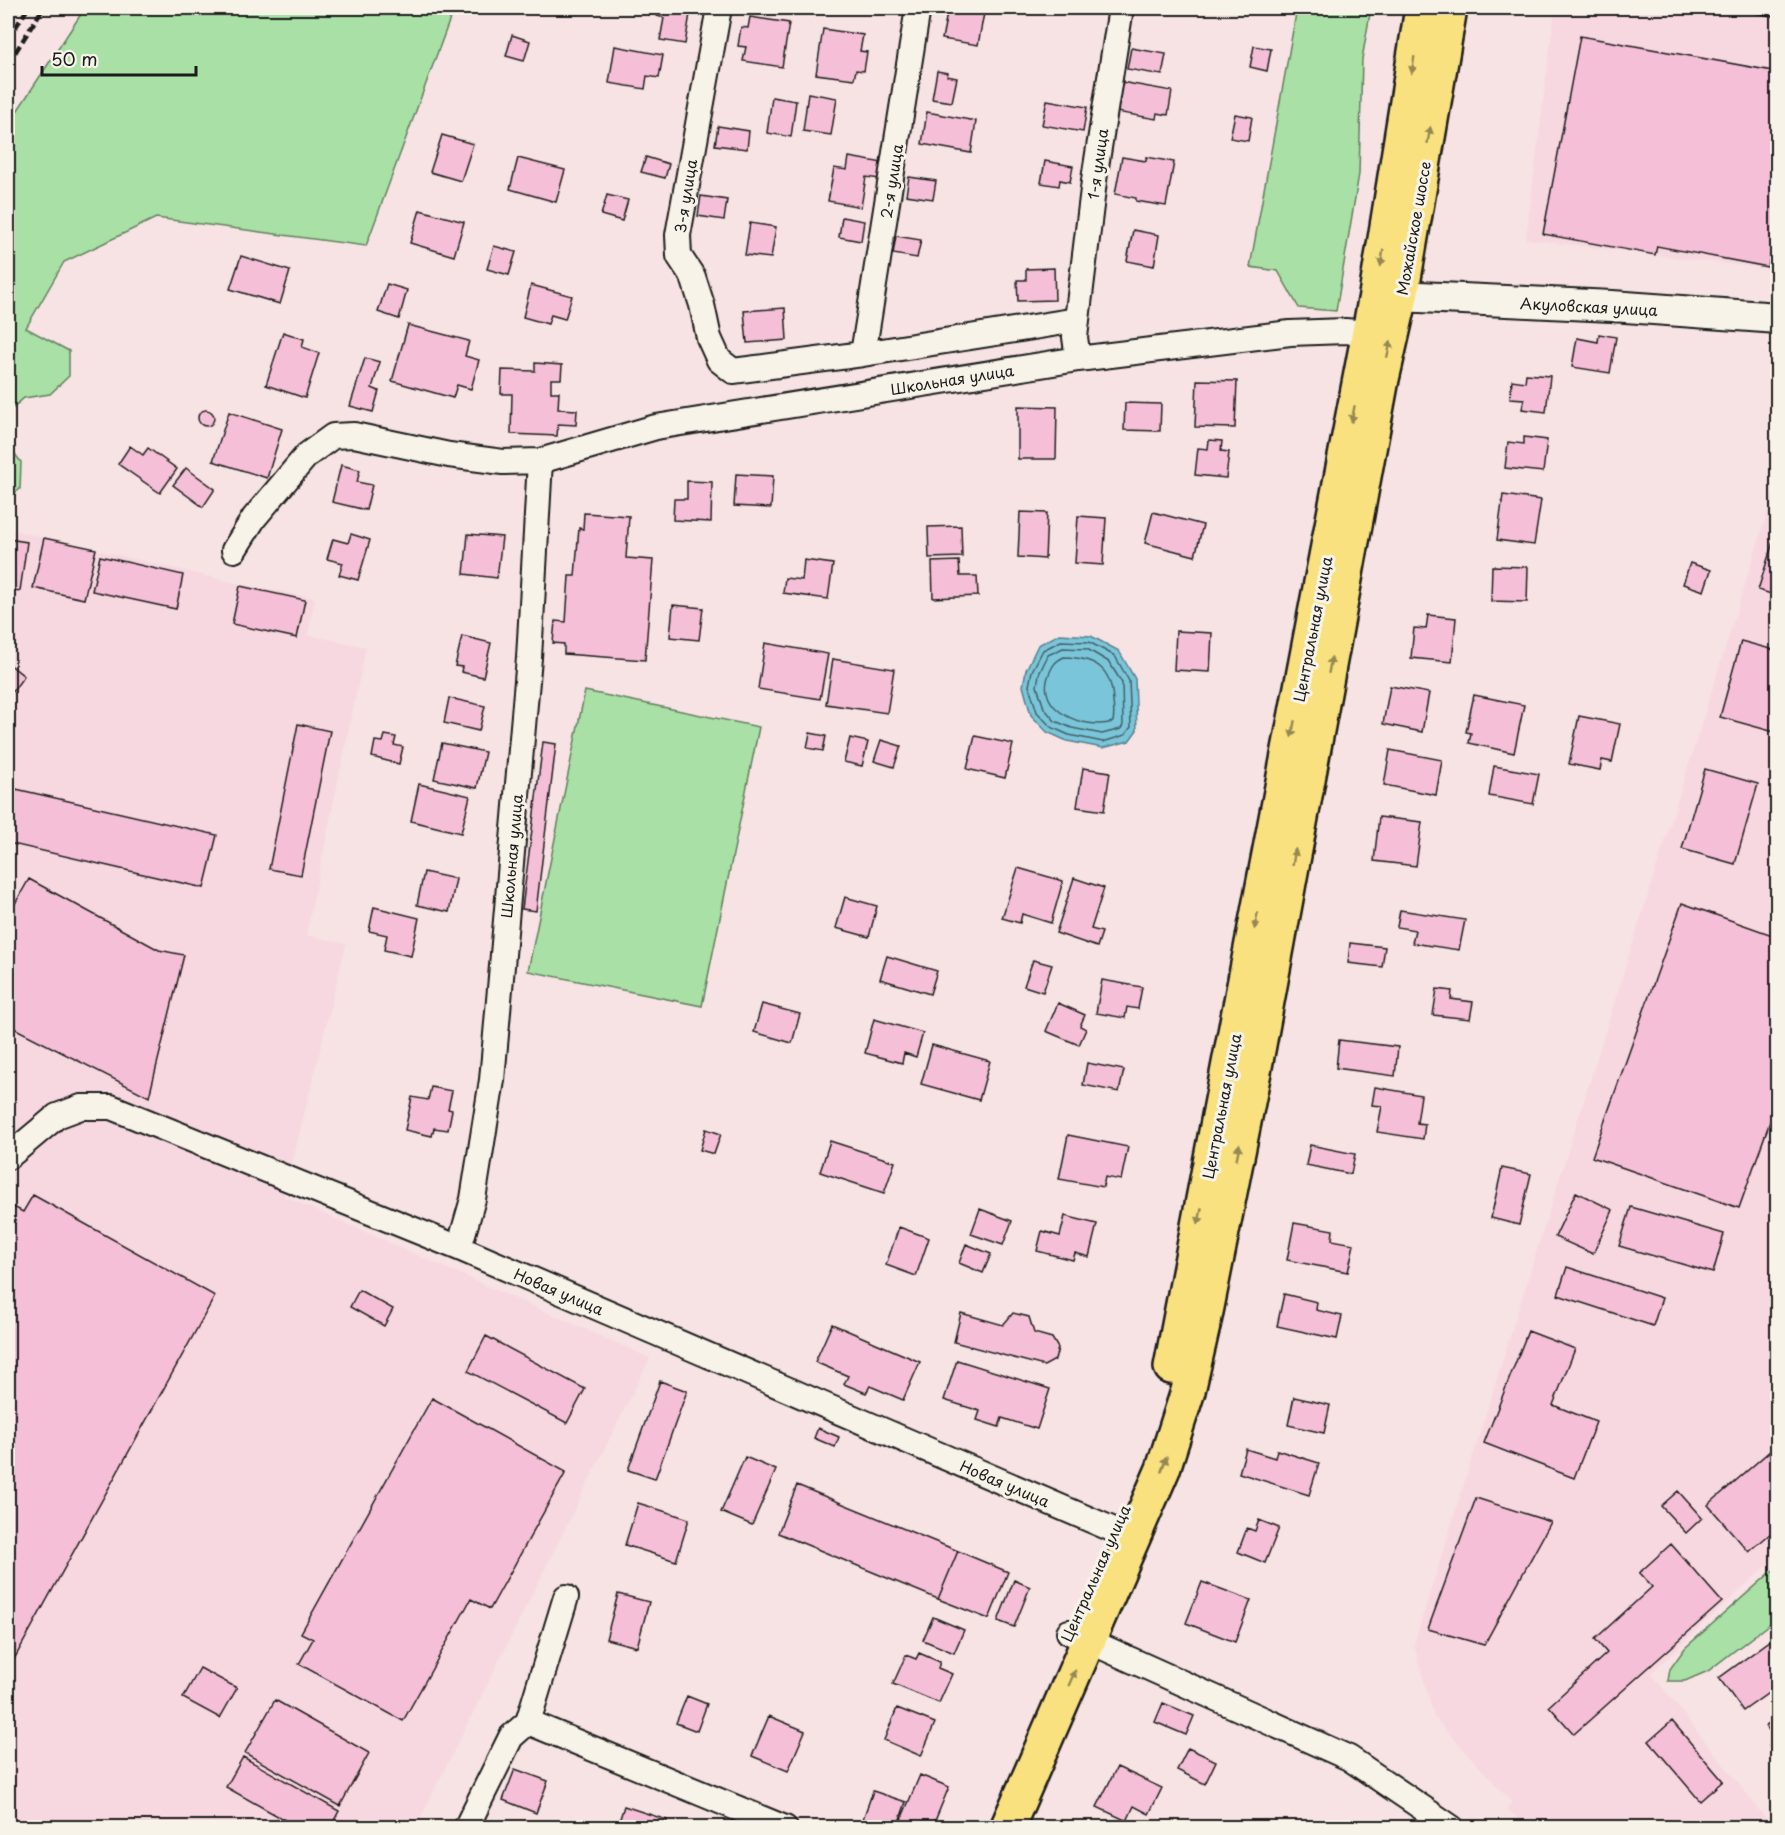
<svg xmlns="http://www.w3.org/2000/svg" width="1785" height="1835" font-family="'Playpen Sans',sans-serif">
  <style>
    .built { fill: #f7d8e0 }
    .green { fill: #a8e0a5; stroke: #627e60; stroke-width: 1.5 }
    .water { fill: #7ac5d9; stroke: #54818d; stroke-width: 1.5 }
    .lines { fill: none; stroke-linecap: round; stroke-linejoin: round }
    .shore { stroke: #426068; stroke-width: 1.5 }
    .building { fill: #f6bfd8; stroke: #1c1c1c; stroke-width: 1.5 }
    .minor-casing { stroke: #1c1c1c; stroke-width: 28 }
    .tertiary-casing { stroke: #1c1c1c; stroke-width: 34 }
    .primary-casing { stroke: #1c1c1c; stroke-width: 38 }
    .minor { stroke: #f7f3e8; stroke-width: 24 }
    .tertiary { stroke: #f7f3e8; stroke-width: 30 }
    .primary { stroke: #fae180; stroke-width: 33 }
    .rail { stroke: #1c1c1c; stroke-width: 4.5; stroke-dasharray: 9 4.5; stroke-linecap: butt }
    .oneway { fill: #968853 }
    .labels { text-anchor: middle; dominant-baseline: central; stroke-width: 6; stroke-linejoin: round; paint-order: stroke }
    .street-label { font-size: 15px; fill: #1c1c1c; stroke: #f7f3e8 }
  </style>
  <rect width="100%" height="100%" fill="#f7e3e3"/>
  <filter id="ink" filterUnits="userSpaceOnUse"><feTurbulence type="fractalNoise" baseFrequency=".0167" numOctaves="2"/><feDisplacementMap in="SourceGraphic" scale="12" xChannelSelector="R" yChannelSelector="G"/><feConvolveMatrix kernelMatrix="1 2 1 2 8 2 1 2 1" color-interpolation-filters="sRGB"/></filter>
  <g filter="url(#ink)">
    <path class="built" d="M 1555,8 L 1777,8 L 1777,270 L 1526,239 Z
      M 1777,482 L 1777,1556 L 1651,1673 L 1773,1827 L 1527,1827 L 1506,1808 L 1512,1802 L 1434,1717 L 1414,1644 Z
      M 8,529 L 240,584 L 315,598 L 308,635 L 366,647 L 306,935 L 346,944 L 284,1196 L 650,1358 L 416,1827 L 8,1828 Z"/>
    <path class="green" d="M 85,8 L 454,8 L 366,246 L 156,218 L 64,262 L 26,328 L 69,351 L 69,376 L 50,394 L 24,398 L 8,412 L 8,125 Z
      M 1297,8 L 1371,8 L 1362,59 L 1359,174 L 1336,311 L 1299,308 L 1278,271 L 1250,267 Z
      M 8,445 L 21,462 L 20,489 L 8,498 Z
      M 585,691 L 759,727 L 702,1006 L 528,971 Z
      M 1777,1567 L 1777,1618 L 1708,1671 L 1685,1681 L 1668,1681 L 1670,1669 L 1685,1648 Z"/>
    <path class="water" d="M 1060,634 L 1091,636 L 1119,651 L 1135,679 L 1137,730 L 1129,741 L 1103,748 L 1067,741 L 1047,732 L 1031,715 L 1023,686 L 1026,670 L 1038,645 Z"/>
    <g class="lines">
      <path class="shore" d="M 1061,641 L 1089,642 L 1115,656 L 1129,681 L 1131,727 L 1125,735 L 1103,742 L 1069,735 L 1051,727 L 1037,712 L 1029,686 L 1032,671 L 1043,650 Z
        M 1063,648 L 1087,649 L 1109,662 L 1122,683 L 1123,725 L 1121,729 L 1102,734 L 1072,728 L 1055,721 L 1044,708 L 1037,686 L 1039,674 L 1048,655 Z
        M 1064,657 C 1097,658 1112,669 1113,702 C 1114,709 1114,716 1113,722 C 1085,731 1034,710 1049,674 C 1053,665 1055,661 1064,657 Z"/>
    </g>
    <path class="building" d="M 659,8 L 691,8 L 685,44 L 660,40 L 664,18 L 657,16 Z
      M 948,8 L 985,8 L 978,45 L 942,39 Z
      M 1727,8 L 1778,8 L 1778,17 Z
      M 750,17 L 789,23 L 782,67 L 743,61 L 746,47 L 738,46 L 741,27 L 748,28 Z
      M 823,29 L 863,35 L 860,51 L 867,52 L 864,71 L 856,70 L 854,79 L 816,74 Z
      M 512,35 L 530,41 L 524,61 L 506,56 Z
      M 1580,36 L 1778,72 L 1778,216 L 1768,267 L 1657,246 L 1655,255 L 1543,234 Z
      M 615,46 L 663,55 L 659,78 L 647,76 L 645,89 L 609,83 Z
      M 1254,46 L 1271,49 L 1267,71 L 1250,67 Z
      M 1131,48 L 1166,54 L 1162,75 L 1127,69 Z
      M 937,71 L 948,73 L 947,76 L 957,78 L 952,102 L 932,99 Z
      M 1121,82 L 1172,91 L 1168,115 L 1157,113 L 1156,119 L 1116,112 Z
      M 808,93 L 837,98 L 831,135 L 803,131 Z
      M 772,97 L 796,101 L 791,137 L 767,133 Z
      M 1047,100 L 1087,107 L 1083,132 L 1042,125 Z
      M 927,112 L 976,121 L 971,153 L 922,144 Z
      M 1235,114 L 1252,117 L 1248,141 L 1230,138 Z
      M 718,126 L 749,131 L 747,149 L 715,145 Z
      M 442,135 L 473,144 L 461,181 L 430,172 Z
      M 646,157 L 669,164 L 665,178 L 641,172 Z
      M 849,157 L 883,163 L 880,179 L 866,177 L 861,207 L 828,201 L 834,168 L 847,170 Z
      M 1122,157 L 1146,161 L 1146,157 L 1174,162 L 1166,206 L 1136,201 L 1136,198 L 1115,194 Z
      M 518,158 L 565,170 L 556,202 L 510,189 Z
      M 1045,161 L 1073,166 L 1070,182 L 1060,180 L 1059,186 L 1041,183 Z
      M 909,177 L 936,181 L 933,199 L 906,195 Z
      M 607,195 L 628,200 L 622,221 L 601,215 Z
      M 701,196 L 727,200 L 724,220 L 698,216 Z
      M 420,210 L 464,222 L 454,256 L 410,243 Z
      M 842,217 L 864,221 L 861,241 L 839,237 Z
      M 750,223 L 776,227 L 771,258 L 745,255 Z
      M 1133,230 L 1159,235 L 1154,266 L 1127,261 Z
      M 896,236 L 921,240 L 917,258 L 893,254 Z
      M 494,246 L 516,252 L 509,275 L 487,269 Z
      M 241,256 L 290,271 L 280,304 L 230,289 Z
      M 1054,268 L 1055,300 L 1018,301 L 1017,280 L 1026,280 L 1026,269 Z
      M 387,284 L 407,290 L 399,319 L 378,312 Z
      M 531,285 L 572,296 L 565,319 L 551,315 L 548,324 L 523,317 Z
      M 785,308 L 787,340 L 747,343 L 744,311 Z
      M 408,325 L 469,341 L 465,356 L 479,360 L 471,389 L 457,385 L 453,398 L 392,381 Z
      M 283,332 L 304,339 L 302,347 L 319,353 L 305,398 L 266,385 Z
      M 1599,334 L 1616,337 L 1610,373 L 1572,367 L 1577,338 L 1598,342 Z
      M 365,358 L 380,362 L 372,388 L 379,391 L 373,412 L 350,406 Z
      M 535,363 L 562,365 L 561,379 L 551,379 L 551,392 L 559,392 L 558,409 L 577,410 L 576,425 L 558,424 L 557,436 L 511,434 L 512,394 L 501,394 L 502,370 L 535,371 Z
      M 1526,374 L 1550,376 L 1546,412 L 1522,409 L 1524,399 L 1510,398 L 1512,380 L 1525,382 Z
      M 1197,380 L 1237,381 L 1235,428 L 1195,427 Z
      M 1125,403 L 1161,404 L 1160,431 L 1124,430 Z
      M 1018,406 L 1057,407 L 1056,459 L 1018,459 Z
      M198 418a8 8 0 1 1 16 0a8 8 0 1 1-16 0Z
      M 229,412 L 282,429 L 267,478 L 213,461 Z
      M 1524,437 L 1547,440 L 1543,472 L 1505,468 L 1508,442 L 1524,444 Z
      M 1209,440 L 1222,441 L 1221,451 L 1229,452 L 1226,478 L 1195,475 L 1198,448 L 1208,449 Z
      M 130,446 L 143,455 L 148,448 L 177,469 L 160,493 L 118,464 Z
      M 341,465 L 360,470 L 357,482 L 372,485 L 366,510 L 332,502 Z
      M 186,468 L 215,489 L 203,507 L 173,485 Z
      M 736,474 L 773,476 L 771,508 L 734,506 Z
      M 687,481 L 712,482 L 711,522 L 673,520 L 674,499 L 687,499 Z
      M 1503,495 L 1541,500 L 1534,545 L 1497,540 Z
      M 1020,512 L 1047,513 L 1045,559 L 1018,557 Z
      M 1153,512 L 1203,525 L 1195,556 L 1145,543 Z
      M 584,513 L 629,516 L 626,558 L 653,560 L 645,660 L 564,654 L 564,644 L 553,643 L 555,621 L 566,622 L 569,576 L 575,576 L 579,528 L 583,529 Z
      M 1078,516 L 1106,518 L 1103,565 L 1075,563 Z
      M 961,526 L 962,557 L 929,558 L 928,527 Z
      M 1778,526 L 1778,596 L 1758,590 Z
      M 351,534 L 370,540 L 358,580 L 339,575 L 343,563 L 327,559 L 333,539 L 348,543 Z
      M 468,534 L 502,537 L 497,578 L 464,574 Z
      M 44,538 L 96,549 L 84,599 L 33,588 Z
      M 8,539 L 27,542 L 20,591 L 8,589 Z
      M 100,556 L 183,575 L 176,609 L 92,591 Z
      M 804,560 L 833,564 L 828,599 L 783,593 L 785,578 L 802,580 Z
      M 959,561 L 960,576 L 977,576 L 978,596 L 933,598 L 932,562 Z
      M 1690,563 L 1711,570 L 1704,591 L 1683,584 Z
      M 1492,566 L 1528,567 L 1527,602 L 1491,601 Z
      M 240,586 L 305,600 L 297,638 L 232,624 Z
      M 673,605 L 703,608 L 699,640 L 670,637 Z
      M 1428,615 L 1456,618 L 1452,662 L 1411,658 L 1414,628 L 1426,629 Z
      M 1176,631 L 1212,633 L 1210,672 L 1174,670 Z
      M 462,636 L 491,643 L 483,677 L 461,672 L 462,667 L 455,666 Z
      M 1741,641 L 1778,651 L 1778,733 L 1720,717 Z
      M 765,643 L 828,654 L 820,699 L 758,689 Z
      M 833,659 L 894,669 L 887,713 L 826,704 Z
      M 8,663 L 24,676 L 8,698 Z
      M 1390,686 L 1429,693 L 1422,732 L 1383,724 Z
      M 1474,695 L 1524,705 L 1514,753 L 1469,743 L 1471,733 L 1466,732 Z
      M 449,698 L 485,706 L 479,731 L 444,723 Z
      M 1579,716 L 1620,724 L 1612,762 L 1602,760 L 1600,770 L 1569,764 Z
      M 298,724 L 330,731 L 301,875 L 269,869 Z
      M 810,733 L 826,736 L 823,751 L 807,748 Z
      M 385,735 L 396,737 L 394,745 L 403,747 L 399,764 L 372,757 L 375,741 L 383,742 Z
      M 975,736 L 1013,744 L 1005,778 L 967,769 Z
      M 850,738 L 868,742 L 862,766 L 844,762 Z
      M 881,740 L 901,746 L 894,767 L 874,761 Z
      M 543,742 L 556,744 L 536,911 L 522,909 Z
      M 442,743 L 485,752 L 477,788 L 434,779 Z
      M 1390,750 L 1442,760 L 1436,795 L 1384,785 Z
      M 1494,766 L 1539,774 L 1533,804 L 1489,796 Z
      M 1083,768 L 1110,772 L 1104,811 L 1077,807 Z
      M 1705,769 L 1758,784 L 1735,864 L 1682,849 Z
      M 419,784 L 470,796 L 461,833 L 411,821 Z
      M 16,789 L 217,835 L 204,888 L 8,843 L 8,824 Z
      M 1379,817 L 1422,822 L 1416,866 L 1374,861 Z
      M 1018,868 L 1063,881 L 1051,923 L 1022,914 L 1020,923 L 1002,918 Z
      M 424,872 L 456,879 L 449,912 L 417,905 Z
      M 1074,878 L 1104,888 L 1091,929 L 1102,932 L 1097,947 L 1056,933 Z
      M 29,879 L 159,950 L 184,955 L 149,1097 L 14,1028 L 8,1042 L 8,916 Z
      M 845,897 L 877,906 L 869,937 L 836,928 Z
      M 1682,903 L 1778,937 L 1778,1099 L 1739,1208 L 1592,1157 Z
      M 374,907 L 419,918 L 411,956 L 384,950 L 387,935 L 369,931 Z
      M 1400,910 L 1465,920 L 1459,950 L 1412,943 L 1415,930 L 1397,927 Z
      M 1350,943 L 1385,947 L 1382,967 L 1348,963 Z
      M 887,956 L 937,971 L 930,994 L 880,979 Z
      M 1033,960 L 1052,965 L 1043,992 L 1024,986 Z
      M 1102,980 L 1142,987 L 1138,1009 L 1127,1007 L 1125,1018 L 1096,1013 Z
      M 1437,989 L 1452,991 L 1451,999 L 1473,1002 L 1470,1019 L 1433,1015 Z
      M 1058,1003 L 1085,1015 L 1080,1026 L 1086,1029 L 1079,1045 L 1046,1031 Z
      M 762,1004 L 800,1014 L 792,1043 L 754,1032 Z
      M 874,1019 L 923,1033 L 916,1057 L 904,1053 L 902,1063 L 865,1053 Z
      M 1339,1040 L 1398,1047 L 1395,1076 L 1336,1068 Z
      M 932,1045 L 990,1061 L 979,1100 L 921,1084 Z
      M 1087,1063 L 1124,1070 L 1119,1092 L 1083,1085 Z
      M 431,1087 L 452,1091 L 448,1109 L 452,1110 L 448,1130 L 434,1128 L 432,1136 L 405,1130 L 412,1097 L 428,1100 Z
      M 1375,1087 L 1421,1095 L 1417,1123 L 1425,1124 L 1423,1139 L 1377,1132 L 1382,1106 L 1372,1105 Z
      M 706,1129 L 721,1134 L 714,1154 L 700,1150 Z
      M 1068,1135 L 1128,1147 L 1121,1180 L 1105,1177 L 1103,1187 L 1059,1179 Z
      M 830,1141 L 895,1162 L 884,1193 L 820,1172 Z
      M 1310,1145 L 1355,1154 L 1351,1174 L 1306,1165 Z
      M 1502,1168 L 1531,1174 L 1519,1225 L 1491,1218 Z
      M 1576,1192 L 1613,1210 L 1593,1254 L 1555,1237 Z
      M 33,1195 L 215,1296 L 8,1670 L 8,1204 L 23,1212 Z
      M 1631,1207 L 1724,1234 L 1713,1273 L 1619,1246 Z
      M 980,1209 L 1012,1221 L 1003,1245 L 971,1234 Z
      M 1065,1216 L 1097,1224 L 1089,1257 L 1075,1253 L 1073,1260 L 1037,1251 L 1042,1231 L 1060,1236 Z
      M 1294,1223 L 1333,1230 L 1332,1240 L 1354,1244 L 1348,1272 L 1287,1260 Z
      M 899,1227 L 929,1238 L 916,1276 L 886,1265 Z
      M 966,1244 L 991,1254 L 983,1273 L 959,1263 Z
      M 1567,1267 L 1662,1298 L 1653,1326 L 1558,1295 Z
      M 359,1290 L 393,1309 L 384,1326 L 350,1307 Z
      M 1284,1294 L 1317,1302 L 1316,1310 L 1342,1316 L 1337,1339 L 1277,1326 Z
      M 961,1313 L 1003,1325 L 1013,1313 L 1029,1317 L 1034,1333 L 1052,1338 L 1058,1348 L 1055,1360 L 1044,1366 L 954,1342 Z
      M 832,1324 L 920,1362 L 903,1400 L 870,1386 L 866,1393 L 844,1384 L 848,1376 L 815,1362 Z
      M 1528,1331 L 1575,1349 L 1553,1405 L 1596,1422 L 1574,1478 L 1484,1443 Z
      M 486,1336 L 585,1389 L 567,1423 L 468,1371 Z
      M 957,1360 L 1050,1389 L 1037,1429 L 1002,1418 L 999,1427 L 977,1420 L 980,1411 L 944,1400 Z
      M 660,1381 L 687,1391 L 655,1479 L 628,1470 Z
      M 1294,1397 L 1330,1405 L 1324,1433 L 1288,1425 Z
      M 432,1398 L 566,1472 L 490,1609 L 471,1599 L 403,1721 L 299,1664 L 313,1639 L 301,1633 Z
      M 818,1428 L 839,1437 L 835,1447 L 814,1438 Z
      M 1778,1444 L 1778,1527 L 1749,1552 L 1708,1505 Z
      M 1246,1449 L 1275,1458 L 1277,1450 L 1319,1463 L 1309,1495 L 1239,1473 Z
      M 745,1457 L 776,1470 L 752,1525 L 721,1512 Z
      M 797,1485 L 958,1551 L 938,1599 L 778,1533 Z
      M 1678,1491 L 1702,1518 L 1686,1533 L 1661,1506 Z
      M 1476,1498 L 1551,1522 L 1484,1645 L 1428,1629 Z
      M 638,1503 L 689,1519 L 676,1561 L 625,1545 Z
      M 1259,1520 L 1279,1528 L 1265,1563 L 1238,1552 L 1247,1528 L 1255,1531 Z
      M 1671,1544 L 1722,1602 L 1574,1734 L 1549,1706 L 1607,1653 L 1595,1639 L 1652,1587 L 1639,1573 Z
      M 958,1551 L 1008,1572 L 989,1619 L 938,1599 Z
      M 1014,1580 L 1030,1587 L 1014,1627 L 998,1621 Z
      M 1202,1582 L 1251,1600 L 1235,1642 L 1186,1623 Z
      M 618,1594 L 649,1602 L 637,1647 L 606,1639 Z
      M 933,1617 L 964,1630 L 954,1653 L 923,1640 Z
      M 1778,1635 L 1778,1686 L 1743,1711 L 1719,1678 Z
      M 919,1653 L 940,1662 L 938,1668 L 952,1674 L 939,1703 L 893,1684 L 906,1655 L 916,1659 Z
      M 200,1668 L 237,1688 L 220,1718 L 183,1698 Z
      M 687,1696 L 707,1704 L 697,1731 L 676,1723 Z
      M 275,1700 L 369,1753 L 340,1806 L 245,1753 Z
      M 1163,1703 L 1194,1716 L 1186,1735 L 1155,1722 Z
      M 897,1708 L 935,1723 L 921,1756 L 884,1740 Z
      M 769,1716 L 805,1731 L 788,1771 L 752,1756 Z
      M 1778,1718 L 1778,1756 L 1777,1756 L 1769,1746 L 1776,1741 L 1766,1726 Z
      M 1672,1721 L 1723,1781 L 1700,1801 L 1649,1741 Z
      M 1188,1748 L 1216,1761 L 1205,1784 L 1177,1770 Z
      M 243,1757 L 339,1811 L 330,1828 L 299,1828 L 226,1787 Z
      M 1117,1767 L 1162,1788 L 1149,1814 L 1134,1806 L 1127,1821 L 1097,1807 Z
      M 515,1769 L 548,1781 L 536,1813 L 503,1800 Z
      M 920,1775 L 949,1787 L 932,1828 L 913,1828 L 900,1822 Z
      M 873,1791 L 906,1802 L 897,1828 L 888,1828 L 863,1819 Z
      M 624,1806 L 667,1820 L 665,1828 L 617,1828 Z"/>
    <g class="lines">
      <g class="minor-casing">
        <path id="minor" d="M 719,8 L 678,235 L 679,256 L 693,277 L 702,305 L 709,338 L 719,360 L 733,371 L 863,354 L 1077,320 L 1075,337 L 1078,359
          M 1077,320 L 1095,173 L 1121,8
          M 863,354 L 918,8
          M 234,550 L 254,518 L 307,455 L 333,436 L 354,435 L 449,455 L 503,462 L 540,461 L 656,427 L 1078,359 L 1290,333 L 1345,331 L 1368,333
          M 8,1157 L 57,1116 L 81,1107 L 111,1107 L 459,1248 L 1114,1530
          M 459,1248 L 473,1199 L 492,1080 L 529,658 L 540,461
          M 1069,1632 L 1349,1758 L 1452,1828
          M 528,1722 L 785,1828
          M 466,1828 L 511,1737 L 528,1722 L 566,1597"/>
      </g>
      <g class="tertiary-casing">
        <path id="tertiary" d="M 1376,295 L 1612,306 L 1778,318"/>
      </g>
      <g class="primary-casing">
        <path id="primary" d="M 1171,1367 L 1376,295 L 1422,8
          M 1007,1828 L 1163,1469 L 1188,1391 L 1205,1317 L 1254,1072 L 1382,379 L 1401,296 L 1450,8"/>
      </g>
      <use href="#minor" class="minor"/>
      <use href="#tertiary" class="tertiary"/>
      <use href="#primary" class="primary"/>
      <path class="rail" d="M 8,39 L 28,8
        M 8,64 L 43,8"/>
    </g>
    <defs><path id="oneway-solid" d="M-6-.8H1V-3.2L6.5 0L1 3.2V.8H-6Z" transform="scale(1.5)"/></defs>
    <g class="oneway">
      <use href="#oneway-solid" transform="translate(1413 65) rotate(99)"/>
      <use href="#oneway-solid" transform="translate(1429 135) rotate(-80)"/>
      <use href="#oneway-solid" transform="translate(1382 258) rotate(99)"/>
      <use href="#oneway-solid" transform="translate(1389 349) rotate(-77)"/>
      <use href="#oneway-solid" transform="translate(1353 414) rotate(101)"/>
      <use href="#oneway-solid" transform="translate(1330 665) rotate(-80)"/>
      <use href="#oneway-solid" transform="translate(1293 729) rotate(101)"/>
      <use href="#oneway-solid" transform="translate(1294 857) rotate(-80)"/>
      <use href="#oneway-solid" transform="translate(1256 921) rotate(101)"/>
      <use href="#oneway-solid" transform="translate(1238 1152) rotate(-79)"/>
      <use href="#oneway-solid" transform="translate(1200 1216) rotate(101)"/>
      <use href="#oneway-solid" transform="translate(1164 1464) rotate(-71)"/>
      <use href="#oneway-solid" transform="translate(1072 1678) rotate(-66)"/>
    </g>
  </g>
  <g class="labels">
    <g class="street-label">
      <text transform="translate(1097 164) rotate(-82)">1-я улица</text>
      <text transform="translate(891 181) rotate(-81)">2-я улица</text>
      <text transform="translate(685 196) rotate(-81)">3-я улица</text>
      <text transform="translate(1413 228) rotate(-80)">Можайское шоссе</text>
      <text transform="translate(1589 306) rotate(3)">Акуловская улица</text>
      <text transform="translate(952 379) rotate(-9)">Школьная улица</text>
      <text transform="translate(1312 629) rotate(-79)">Центральная улица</text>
      <text transform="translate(511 856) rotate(-85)">Школьная улица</text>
      <text transform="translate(1221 1106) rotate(-79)">Центральная улица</text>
      <text transform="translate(559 1291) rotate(23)">Новая улица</text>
      <text transform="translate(1005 1483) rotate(23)">Новая улица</text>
      <text transform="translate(1095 1573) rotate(-66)">Центральная улица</text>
    </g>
  </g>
  <rect width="1785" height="1835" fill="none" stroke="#f7f3e8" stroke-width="30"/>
  <rect x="15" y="15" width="1755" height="1805" fill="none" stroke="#1c1c1c" stroke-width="2" filter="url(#ink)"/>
  <path d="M42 66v9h154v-9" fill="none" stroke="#1c1c1c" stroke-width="3"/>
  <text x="51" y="66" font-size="18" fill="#1c1c1c" stroke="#f7f3e8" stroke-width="4.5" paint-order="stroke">50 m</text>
</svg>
